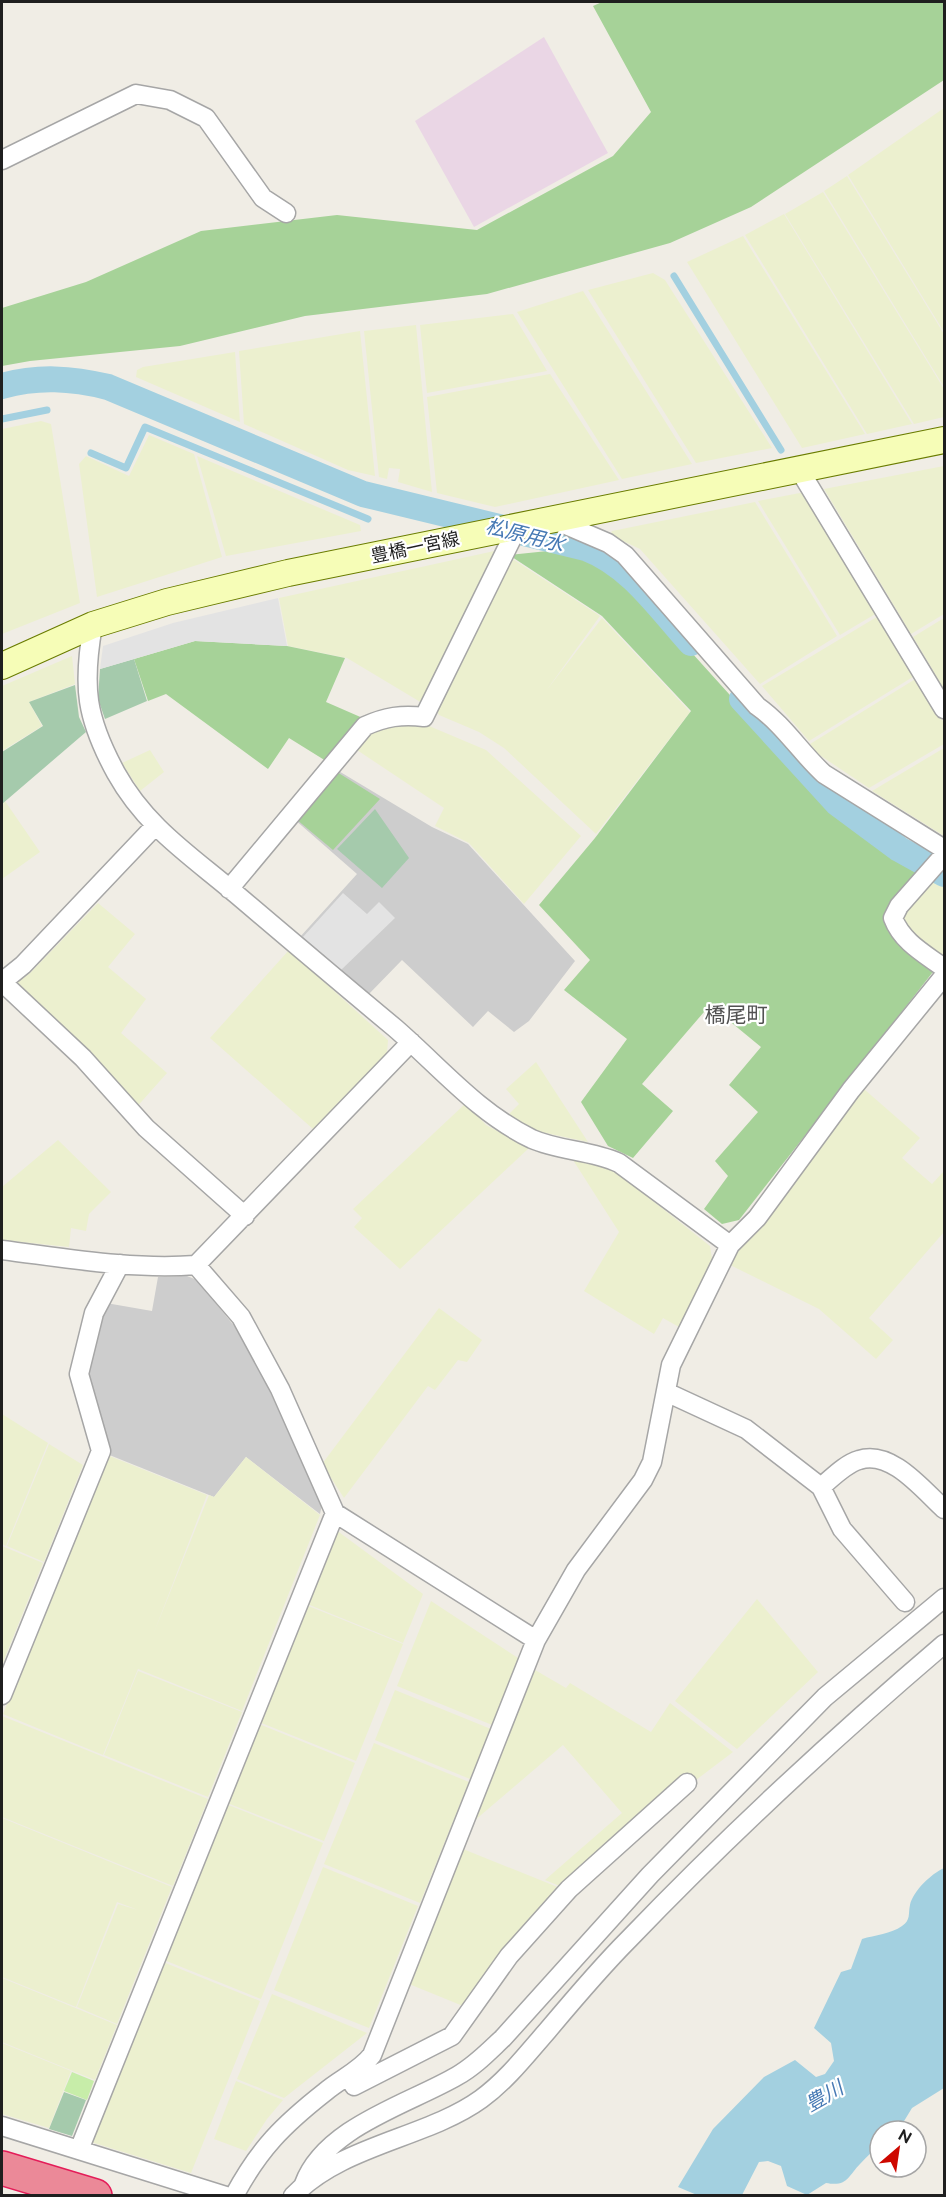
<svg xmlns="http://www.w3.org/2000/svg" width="946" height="2197" font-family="Raleway,'Noto Sans JP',sans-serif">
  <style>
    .industrial { fill: #ead6e5 }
    .religious { fill: #cdcdcd }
    .farmland { fill: #ecf0cf }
    .grass { fill: #c7eda9 }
    .forest { fill: #a6d298 }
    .cemetery { fill: #a5caac }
    .parking { fill: #e3e3e3 }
    .water { fill: #a3d0e0 }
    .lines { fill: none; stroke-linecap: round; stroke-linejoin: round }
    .stream { stroke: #a3d0e0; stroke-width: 7 }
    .canal { stroke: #a3d0e0; stroke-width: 26 }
    .street-casing { stroke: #a6a6a6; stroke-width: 21 }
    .secondary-casing { stroke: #6a7c00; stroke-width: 28 }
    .highway-casing { stroke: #e41d59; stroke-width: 36 }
    .street { stroke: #fff; stroke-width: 18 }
    .secondary { stroke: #f6fdb7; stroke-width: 26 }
    .highway { stroke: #eb8998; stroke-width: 33 }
    .labels { text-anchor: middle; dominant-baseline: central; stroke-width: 4.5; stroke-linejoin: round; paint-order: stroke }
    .street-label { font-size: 18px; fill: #1f1f1f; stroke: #fff }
    .water-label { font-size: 20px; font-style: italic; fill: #4679b4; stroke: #fff }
    .quarter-label { font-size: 21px; fill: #525252; stroke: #fff }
  </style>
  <rect width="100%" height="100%" fill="#f0ede5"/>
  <path class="industrial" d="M 544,37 L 608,153 L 474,227 L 415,121 Z"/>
  <path class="religious" d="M 337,770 L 432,827 L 468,844 L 575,961 L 529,1021 L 514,1032 L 488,1011 L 473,1027 L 402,960 L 367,996 L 300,937 L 357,874 L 294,819 Z
    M 187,1276 L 197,1280 L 235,1327 L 265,1381 L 322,1505 L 320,1514 L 246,1457 L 214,1497 L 107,1454 L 85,1374 L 106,1303 L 152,1311 L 158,1277 Z"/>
  <path class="farmland" d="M 944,108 L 944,332 L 848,175 Z
    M 847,176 L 944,334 L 944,387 L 824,191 Z
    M 823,192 L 944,389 L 944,417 L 914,424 L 785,214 Z
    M 784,214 L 912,424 L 867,434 L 745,235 Z
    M 743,236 L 865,434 L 802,448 L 687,262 Z
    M 653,273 L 665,280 L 772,448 L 696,463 L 588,290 Z
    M 583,291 L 692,464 L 622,479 L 517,312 Z
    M 513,314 L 547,371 L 427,393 L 420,325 Z
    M 416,325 L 432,492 L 398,482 L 400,469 L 389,468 L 387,479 L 379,477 L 364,331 Z
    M 360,331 L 375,476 L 348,470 L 244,424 L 239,351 Z
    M 235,352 L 240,422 L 136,377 L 137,370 L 143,367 Z
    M 550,374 L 619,480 L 495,507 L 437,493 L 427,397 Z
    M 41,421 L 51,424 L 80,603 L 2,634 L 2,429 Z
    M 149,435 L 194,454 L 222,557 L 97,597 L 79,464 L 86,456 L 129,476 Z
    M 197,456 L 360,525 L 361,531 L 226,556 Z
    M 944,466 L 944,614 L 911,634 L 824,489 Z
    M 805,492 L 877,613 L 840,635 L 758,501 Z
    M 755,502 L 837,636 L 760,684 L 640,549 L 610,535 L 612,531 Z
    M 499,550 L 422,703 L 347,658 L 288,646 L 279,598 Z
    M 508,556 L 600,616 L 546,691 L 602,618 L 690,712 L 596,834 L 504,748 L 479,732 L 439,715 L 434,707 Z
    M 880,615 L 916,675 L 809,741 L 762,686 Z
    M 944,618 L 944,689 L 913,637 Z
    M 72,656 L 75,684 L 29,702 L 42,726 L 2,751 L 2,686 Z
    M 917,678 L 944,723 L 944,744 L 869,788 L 818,754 L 810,744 Z
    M 389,723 L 422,723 L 486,750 L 581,836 L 524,904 L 469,843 L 435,826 L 444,808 L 357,750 L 372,731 Z
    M 944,748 L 944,836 L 872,791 Z
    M 150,750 L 164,772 L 140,791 L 122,763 Z
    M 5,801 L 40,852 L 2,879 L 2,804 Z
    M 934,874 L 944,879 L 944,958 L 913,938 L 900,919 Z
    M 98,903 L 135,934 L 108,967 L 146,999 L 121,1033 L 167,1073 L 134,1110 L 11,986 L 30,973 Z
    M 289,950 L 388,1040 L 387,1053 L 313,1129 L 210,1038 Z
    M 536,1062 L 588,1142 L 536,1131 L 508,1115 L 519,1104 L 506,1089 Z
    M 864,1089 L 920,1138 L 902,1158 L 932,1184 L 944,1171 L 944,1232 L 869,1318 L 893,1340 L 876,1359 L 819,1309 L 728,1264 L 733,1255 L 765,1222 Z
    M 466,1103 L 486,1125 L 529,1148 L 400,1269 L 354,1227 L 362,1218 L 353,1209 Z
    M 58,1140 L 111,1192 L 89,1214 L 86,1231 L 71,1228 L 69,1247 L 2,1240 L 2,1187 Z
    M 573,1160 L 596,1164 L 615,1171 L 710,1246 L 712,1259 L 679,1327 L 663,1318 L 654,1334 L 584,1291 L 619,1232 Z
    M 439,1308 L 482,1340 L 467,1362 L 458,1360 L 435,1390 L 428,1386 L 344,1498 L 322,1464 Z
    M 2,1414 L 48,1443 L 6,1546 L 2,1544 Z
    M 49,1444 L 83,1465 L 44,1562 L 7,1546 Z
    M 107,1455 L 207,1495 L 153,1635 L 209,1495 L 214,1497 L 246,1457 L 320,1515 L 242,1711 L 138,1669 L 103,1755 L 3,1714 Z
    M 336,1530 L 423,1594 L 403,1643 L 307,1604 Z
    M 2,1546 L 43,1563 L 2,1665 Z
    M 757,1599 L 818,1672 L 737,1749 L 675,1701 Z
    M 431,1601 L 518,1658 L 492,1725 L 397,1686 Z
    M 306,1605 L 403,1644 L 356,1761 L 259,1722 Z
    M 535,1670 L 566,1688 L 570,1683 L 651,1732 L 670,1703 L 733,1752 L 696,1780 L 689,1773 L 562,1887 L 545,1880 L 622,1813 L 563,1745 L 474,1821 Z
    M 138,1671 L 242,1712 L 208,1797 L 104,1755 Z
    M 395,1690 L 491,1729 L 470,1779 L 375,1740 Z
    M 2,1716 L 208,1799 L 173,1886 L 2,1817 Z
    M 259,1724 L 355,1763 L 324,1841 L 227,1803 Z
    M 374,1743 L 469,1782 L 420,1903 L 324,1864 Z
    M 226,1804 L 323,1843 L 261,1999 L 164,1960 Z
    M 2,1818 L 172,1887 L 117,2024 L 77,2007 L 118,1904 L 138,1910 L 117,1902 L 76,2007 L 2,1977 Z
    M 463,1849 L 560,1888 L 463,2006 L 409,1984 Z
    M 323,1867 L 418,1906 L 369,2028 L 274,1990 Z
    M 163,1962 L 260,2001 L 191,2173 L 91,2142 Z
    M 2,1978 L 117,2025 L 95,2080 L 2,2042 Z
    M 272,1994 L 367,2033 L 284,2098 L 237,2079 Z
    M 2,2043 L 71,2071 L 49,2128 L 2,2114 Z
    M 236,2081 L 283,2100 L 267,2119 L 246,2151 L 214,2139 Z"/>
  <path class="grass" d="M 72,2072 L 94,2081 L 87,2100 L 64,2091 Z"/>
  <path class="forest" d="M 602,2 L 944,2 L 944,80 L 751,207 L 670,243 L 487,294 L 305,316 L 180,346 L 30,361 L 2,366 L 2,308 L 86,282 L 201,231 L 337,215 L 477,230 L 613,156 L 651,112 L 593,6 Z
    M 567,549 L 602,560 L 617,570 L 831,807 L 895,855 L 925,870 L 889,918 L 936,968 L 739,1220 L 722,1224 L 704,1209 L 728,1176 L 715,1161 L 758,1112 L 729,1085 L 761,1047 L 710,1005 L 642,1084 L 673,1111 L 633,1158 L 608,1146 L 581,1102 L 627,1039 L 564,990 L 590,960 L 539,905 L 595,838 L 691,711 L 602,616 L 509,555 Z
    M 195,641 L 287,646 L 345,658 L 326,702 L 365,719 L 326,761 L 289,738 L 268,769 L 166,694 L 148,701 L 134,659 Z
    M 337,772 L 380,799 L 333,850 L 296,819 Z"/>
  <path class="cemetery" d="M 134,659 L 147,701 L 105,719 L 98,699 L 100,669 Z
    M 75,685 L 79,717 L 86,732 L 2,804 L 2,752 L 43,726 L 29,702 Z
    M 375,809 L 409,858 L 382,888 L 337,849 Z
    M 64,2092 L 86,2100 L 72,2136 L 49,2129 Z"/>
  <path class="parking" d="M 278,598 L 287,646 L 195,641 L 100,669 L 103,646 L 173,623 Z
    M 343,893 L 367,914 L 379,902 L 395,918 L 341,970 L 303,937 Z"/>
  <path class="water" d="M 944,1868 L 944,2088 L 912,2108 L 898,2131 L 880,2131 L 880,2143 C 874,2151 867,2156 860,2164 C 848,2176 848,2187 826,2183 L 807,2195 L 787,2186 L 781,2166 L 768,2161 L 759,2162 L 742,2195 L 697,2195 L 678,2187 L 713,2129 L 764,2077 L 795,2060 L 816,2077 L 825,2074 L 834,2061 L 831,2043 L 814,2028 L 841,1972 L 851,1969 L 862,1939 C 875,1935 891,1934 902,1926 C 911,1920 908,1914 910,1905 C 913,1891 931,1874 944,1868 Z"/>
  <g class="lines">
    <path class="stream" d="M 674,276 L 781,450
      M 2,419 L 47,410
      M 91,453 L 126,468 L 145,427 L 368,519"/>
    <path class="canal" d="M 2,386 C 38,376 71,378 108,387 L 363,494 L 586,548 C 631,565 660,609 691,643
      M 742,699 L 837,803 L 899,849 L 944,874"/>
    <g class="street-casing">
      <path id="street" d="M 2,160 L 136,94 L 170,100 L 206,118 L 263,198 L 286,213
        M 800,471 L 944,709
        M 552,519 L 608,543 L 625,555 L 757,706 C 784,725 800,752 824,774 L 944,849
        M 93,625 C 82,687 86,718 116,773 C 146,827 190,855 236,894 C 289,939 342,984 395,1028 C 440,1067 478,1113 532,1139 C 559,1151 591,1150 619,1163 L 730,1245
        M 944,855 L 899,906 L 893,918 C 902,942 925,954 944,968
        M 229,889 L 365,726 C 385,717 402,714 424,717 L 518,526
        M 2,982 L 83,1058 L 146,1128 L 245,1216
        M 2,982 L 23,965 L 154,827
        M 2,1250 C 66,1258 132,1270 196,1265 L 411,1042
        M 196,1265 L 241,1317 L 280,1389 L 335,1513 L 536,1640
        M 666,1392 L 746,1429 L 821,1487 C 832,1478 845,1464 859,1460 C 891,1449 923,1490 944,1509
        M 821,1487 L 842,1529 L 905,1602
        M 2,1695 L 101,1451 L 79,1374 L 94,1313 L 120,1264
        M 354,2086 L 452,2036 L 509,1956 L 569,1889 L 687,1783
        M 2,2126 L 226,2196
        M 79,2150 L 335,1513
        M 304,2184 C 325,2127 409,2104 457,2076 C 475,2066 489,2051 503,2038 L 650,1875 L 825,1697 L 944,1598
        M 234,2196 C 259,2149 283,2125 325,2092 C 340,2079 360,2071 372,2055 L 536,1640 L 576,1570 L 643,1480 L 652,1462 L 671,1365 L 730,1245 L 757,1218 L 851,1090 L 944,976
        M 293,2196 C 341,2145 427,2138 481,2099 C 507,2080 527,2054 548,2030 C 574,1999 600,1968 629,1939 C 729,1835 835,1737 944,1644"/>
    </g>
    <g class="secondary-casing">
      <path id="secondary" d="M 2,666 L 93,625 L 167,602 L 288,573 L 944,440"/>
    </g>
    <g class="highway-casing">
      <path id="highway" d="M 2,2168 L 95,2196"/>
    </g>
    <use href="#street" class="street"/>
    <use href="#secondary" class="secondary"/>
    <use href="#highway" class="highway"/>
  </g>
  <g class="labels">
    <g class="street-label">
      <text transform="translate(415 547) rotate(-12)">豊橋一宮線</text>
    </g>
    <g class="water-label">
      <text transform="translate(525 535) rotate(14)">松原用水</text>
      <text transform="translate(824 2096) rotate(-30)">豊川</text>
    </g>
    <g class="quarter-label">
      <text x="736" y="1014">橋尾町</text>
    </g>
  </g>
  <rect width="946" height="2197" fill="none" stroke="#1f1f1f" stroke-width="6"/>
  <g transform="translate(898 2149) rotate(29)"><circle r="28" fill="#ffffff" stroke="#a5a5a5" stroke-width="1.5"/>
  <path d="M0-4.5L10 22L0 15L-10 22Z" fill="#ce0800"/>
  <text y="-9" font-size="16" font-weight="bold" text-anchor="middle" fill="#1f1f1f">N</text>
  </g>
</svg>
